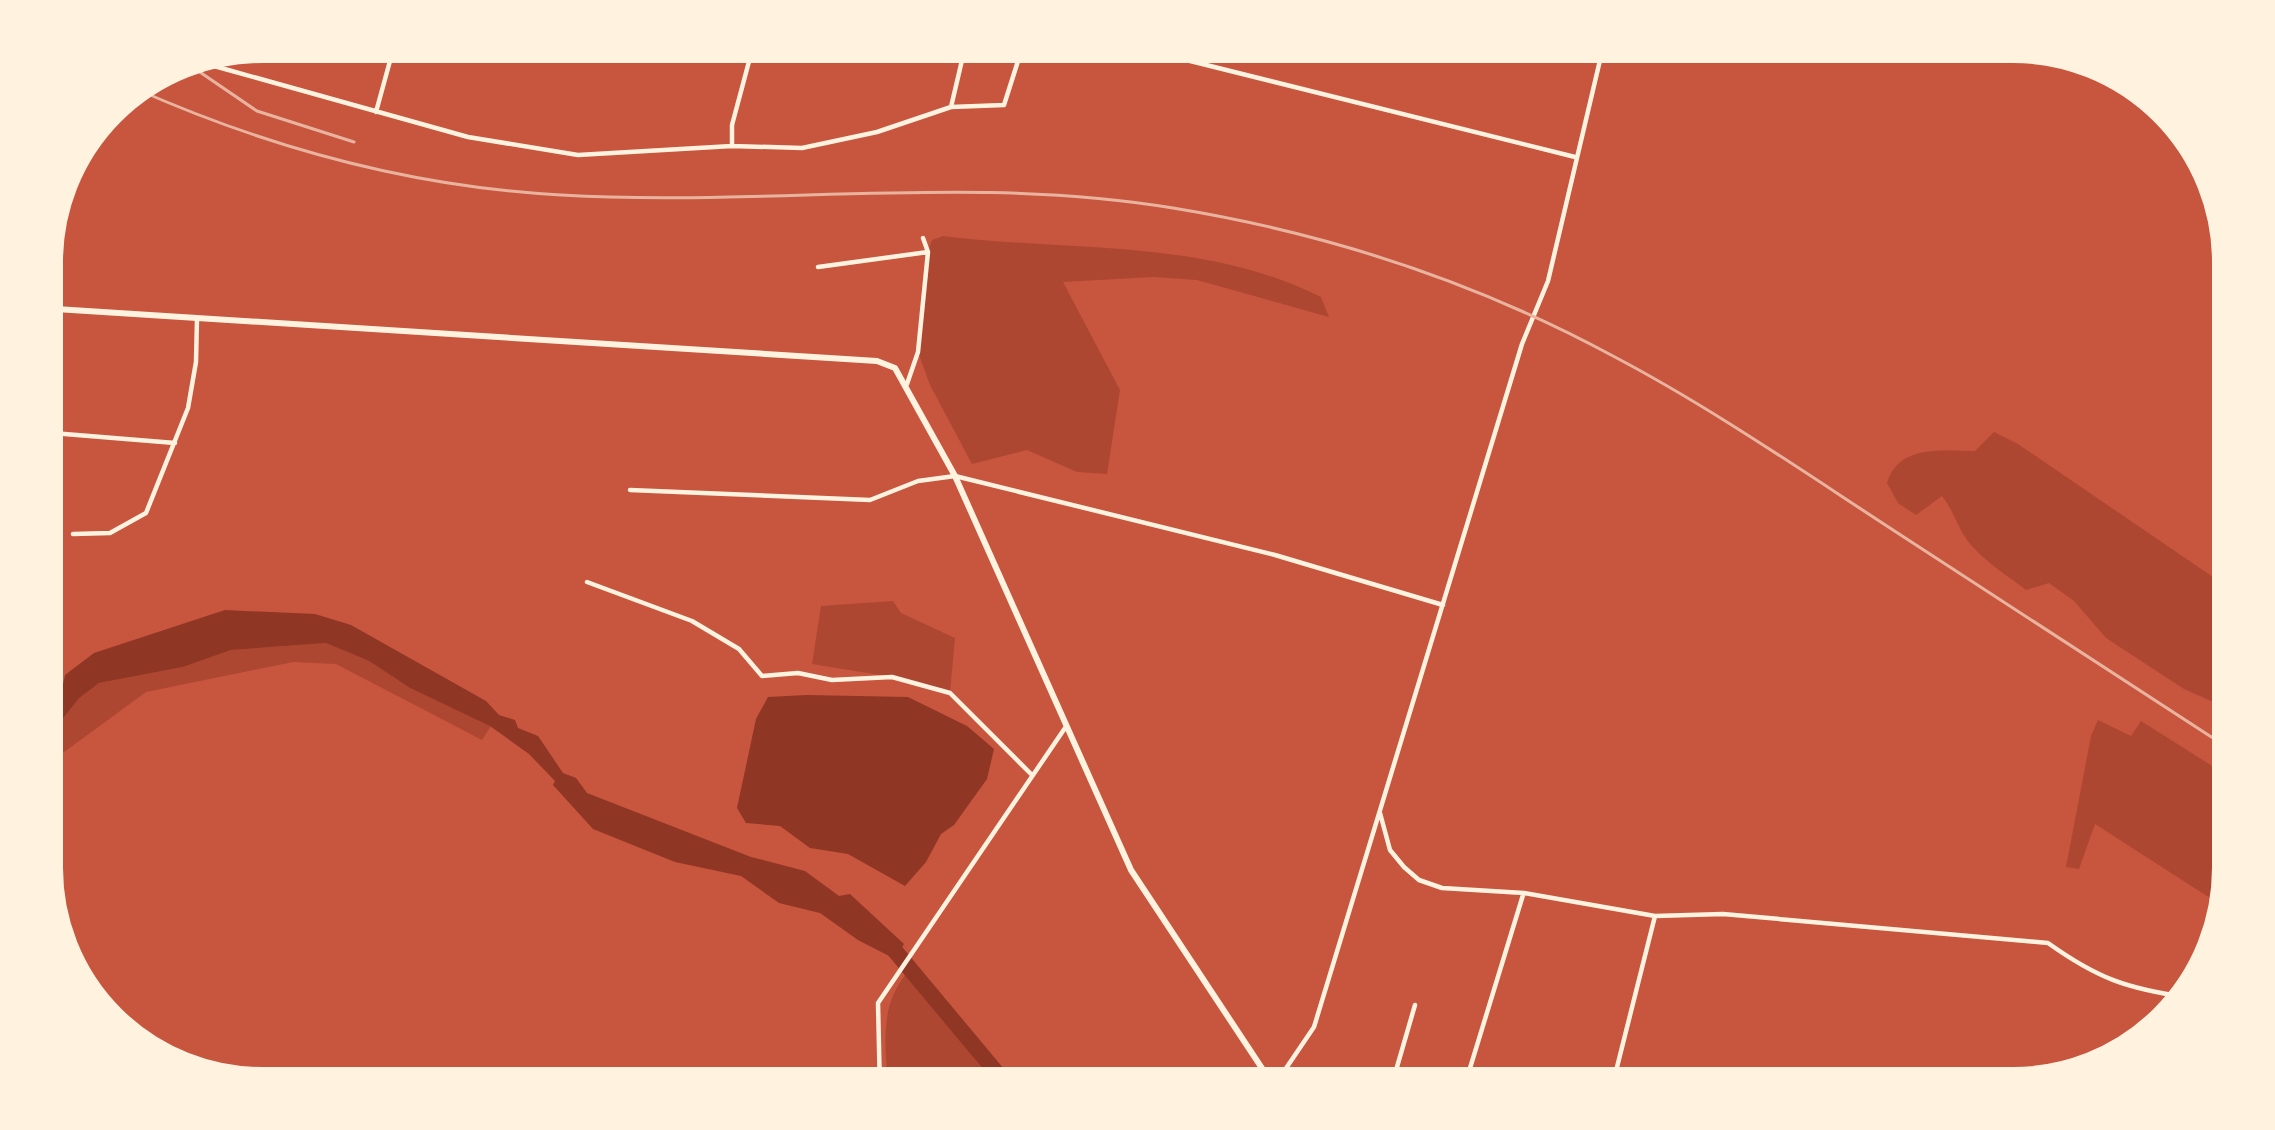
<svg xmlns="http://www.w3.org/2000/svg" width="2275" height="1130" font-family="Mulish,sans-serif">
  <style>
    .green { fill: #ae4732 }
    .water { fill: #8f3625 }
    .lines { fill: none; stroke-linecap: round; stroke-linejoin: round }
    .river { stroke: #8f3625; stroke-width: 16 }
    .minor { stroke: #fff3e0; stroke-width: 4.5 }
    .tertiary { stroke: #fff3e0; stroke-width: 6 }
    .rail { stroke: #e9b49f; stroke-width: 3 }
    .rim { fill: none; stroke: #fff3e0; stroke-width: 6 }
  </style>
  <rect width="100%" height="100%" fill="#c8553d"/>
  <path class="green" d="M 943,236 C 1071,252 1203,238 1321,297 L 1329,317 L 1197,280 L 1153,277 L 1063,282 L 1120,390 L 1107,474 L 1077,472 L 1027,450 L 972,464 L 930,385 L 918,352 L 928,252 L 932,240 Z
    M 1994,432 L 2018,444 L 2235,592 L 2236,712 L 2184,689 L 2106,638 L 2074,601 L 2049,583 L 2026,590 C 2008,576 1987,563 1972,546 C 1958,531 1955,512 1942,496 L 1916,515 L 1898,503 L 1887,483 C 1899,444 1941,451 1975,451 Z
    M 893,601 L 901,613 L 955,638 L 950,693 L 892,677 L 812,664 L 821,606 Z
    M 326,643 L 369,661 L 410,688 L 491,726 L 482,740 L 336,664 L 293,662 L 146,692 L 41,769 L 41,746 L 79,697 L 99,683 L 183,667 L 231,650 Z
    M 2098,720 L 2131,736 L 2141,721 L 2236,781 L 2236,869 L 2216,953 L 2206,952 L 2210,898 L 2095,824 L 2079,869 L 2066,867 L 2091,736 Z
    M 907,973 L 1000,1091 L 957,1091 L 948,1080 L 910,1076 L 909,1091 L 888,1091 C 886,1048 878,1007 907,973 Z"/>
  <path class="water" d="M 225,610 L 315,614 L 351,625 L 486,701 L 499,715 L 515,720 L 518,728 L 538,736 L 563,773 L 576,778 L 587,793 L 751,857 L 805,871 L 839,896 L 850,894 L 904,944 L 895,959 L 858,940 L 820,913 L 779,903 L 741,876 L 675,862 L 593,829 L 553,785 L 555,781 L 529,754 L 490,726 L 410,688 L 369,661 L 326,643 L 231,650 L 183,667 L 99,683 L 79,698 L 41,746 L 41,707 L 62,689 L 65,675 L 94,653 Z
    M 807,695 L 908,697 L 967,726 L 994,749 L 987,779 L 954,825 L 941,834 L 926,862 L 905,886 L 848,854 L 810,848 L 780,826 L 746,823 L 737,808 L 756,719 L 768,697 Z"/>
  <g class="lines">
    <path class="river" d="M 885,939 L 1012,1091"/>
    <path class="minor" d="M 1102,39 L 1575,157
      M 214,66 L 468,137 L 578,155 L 732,146 L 802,148 L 877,132 L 951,107 L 1004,105 L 1025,39
      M 951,107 L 967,39
      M 376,112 L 396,39
      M 732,146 L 732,125 L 755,39
      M 818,267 L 928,252
      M 907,384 L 918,352 L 928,252 L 923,238
      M 40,432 L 175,443
      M 630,490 L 870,500 L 918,481 L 955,476 L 1275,555 L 1443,605
      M 73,534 L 110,533 L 146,513 L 188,408 L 196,362 L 197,319
      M 587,582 L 692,621 L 739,649 L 762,676 L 798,673 L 832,680 L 892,677 L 950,693 L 1032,775
      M 1380,813 L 1390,850 L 1404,867 L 1419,880 L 1442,888 L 1524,893 L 1655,916 L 1723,914 L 2048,943 C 2097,978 2127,989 2187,997
      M 2213,966 L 2220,909
      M 1618,1072 L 1679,1091
      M 880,1091 L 878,1003 L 1065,728
      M 1298,1091 L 1274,1086 L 1314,1027 L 1522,344 L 1548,281 L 1605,39
      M 1390,1091 L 1415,1005
      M 1463,1091 L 1523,895
      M 1611,1091 L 1655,916"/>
    <path class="tertiary" d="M 40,308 L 877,361 L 895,368 L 955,476 L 1131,870 L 1277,1091"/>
    <path class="rail" d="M 191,66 L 257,111 L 354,142
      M 134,88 C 269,148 413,187 561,195 C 765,207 970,174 1173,208 C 1326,233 1476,282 1613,356 C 1710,407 1801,470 1893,530 C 2007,604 2121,678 2236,753"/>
  </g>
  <path d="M0 0H2275V1130H0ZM262 60H2013A202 202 0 0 1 2215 262V868A202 202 0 0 1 2013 1070H262A202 202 0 0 1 60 868V262A202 202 0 0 1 262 60Z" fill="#fff3e0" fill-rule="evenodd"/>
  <path class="rim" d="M262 60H2013A202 202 0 0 1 2215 262V868A202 202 0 0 1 2013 1070H262A202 202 0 0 1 60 868V262A202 202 0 0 1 262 60Z"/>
</svg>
